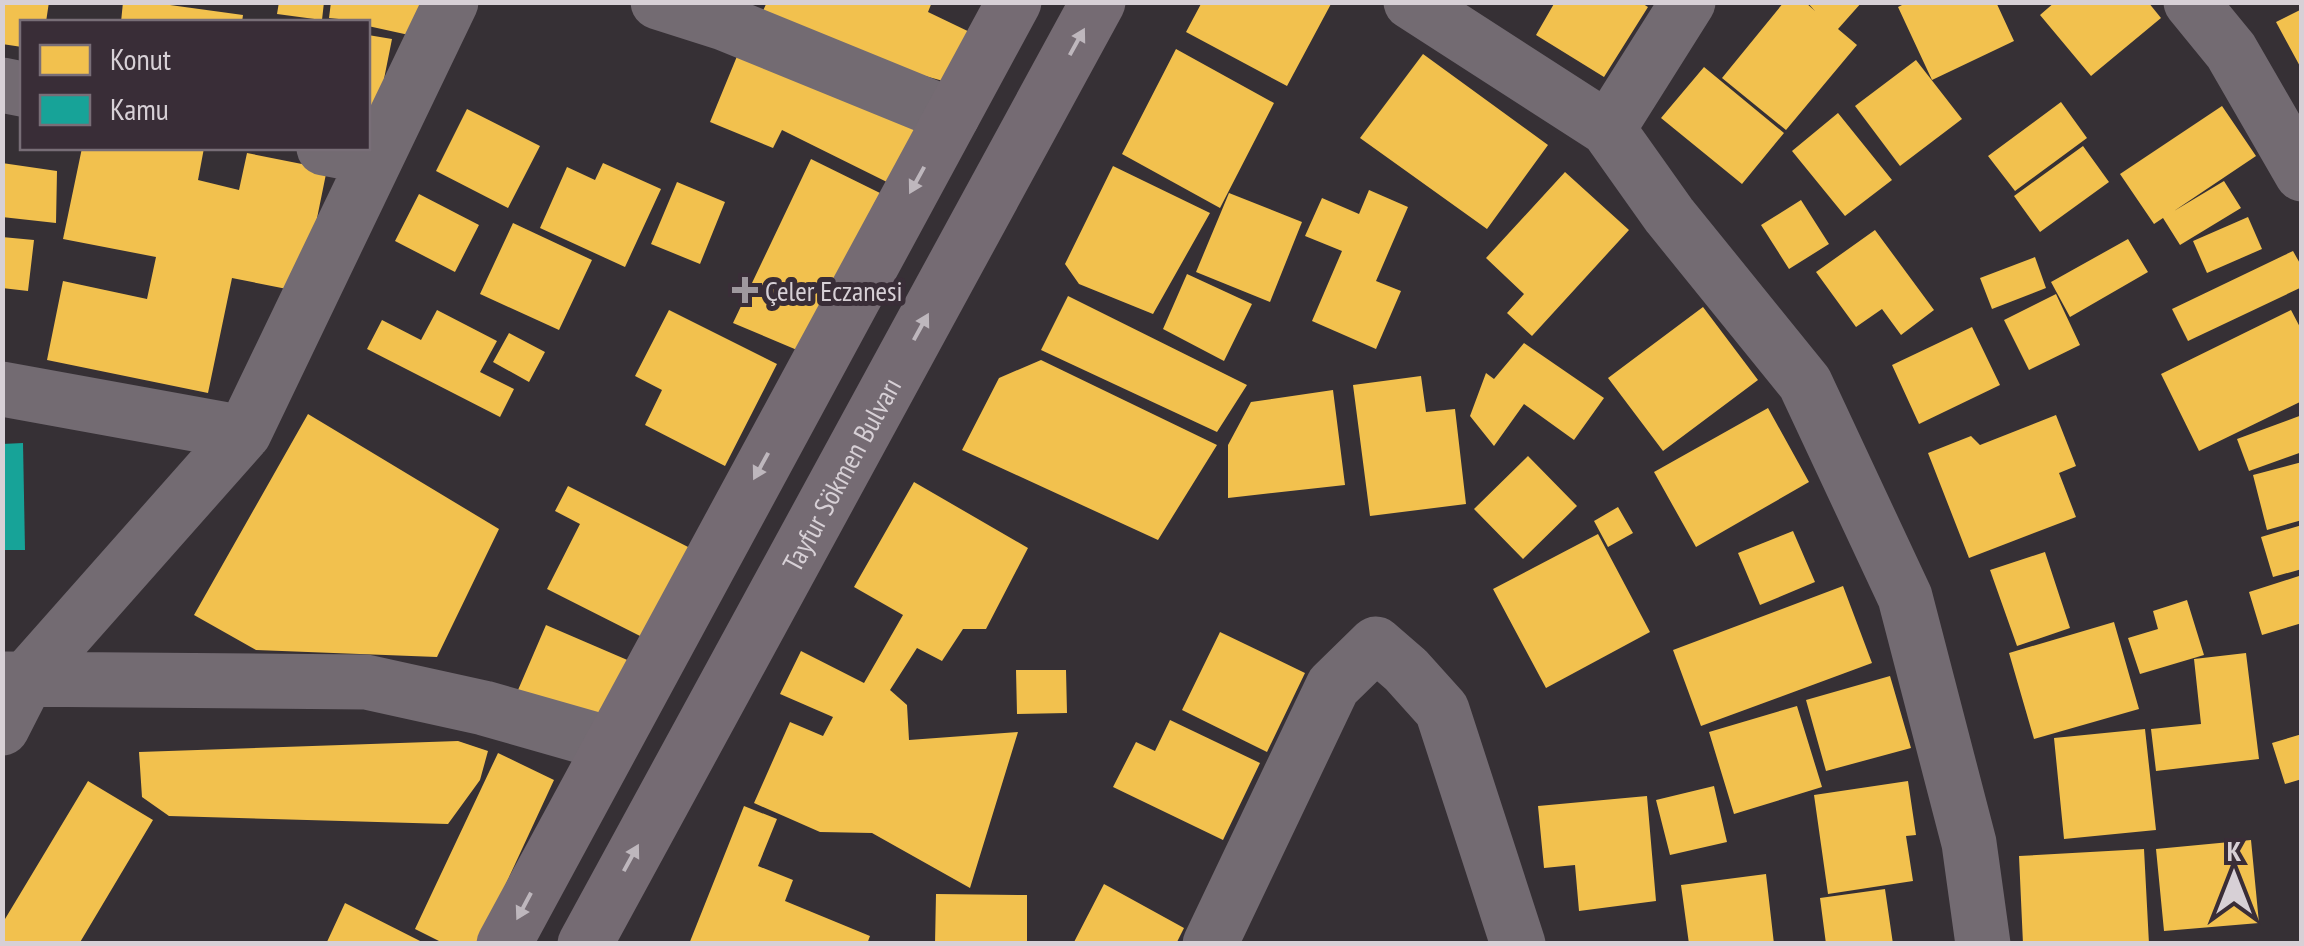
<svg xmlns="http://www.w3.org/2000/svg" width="2304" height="946" font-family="'PT Sans Narrow',sans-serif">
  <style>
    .homes { fill: #f2c14e }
    .public { fill: #17a398 }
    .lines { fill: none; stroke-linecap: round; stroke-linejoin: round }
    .minor { stroke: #736b72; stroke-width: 55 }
    .major { stroke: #756b73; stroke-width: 55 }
    .oneway { fill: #beb7bd }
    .poi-dot { fill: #9f989e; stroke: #392d37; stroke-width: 4 }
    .labels { text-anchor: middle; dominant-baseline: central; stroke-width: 10; stroke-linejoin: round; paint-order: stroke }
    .poi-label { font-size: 28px; fill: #d7d0d6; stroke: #392d37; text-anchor: start }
    .street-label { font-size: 28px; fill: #d7d0d6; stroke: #392d37 }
  </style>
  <rect width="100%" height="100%" fill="#363035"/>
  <path class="homes" d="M 2,2 L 49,2 L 46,22 L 22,22 L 22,47 L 2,44 Z
    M 123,2 L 148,2 L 243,15 L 242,22 L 121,22 Z
    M 279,2 L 324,2 L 322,20 L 277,14 Z
    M 331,2 L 434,2 L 418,37 L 368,26 L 368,22 L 329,18 Z
    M 767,2 L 932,2 L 928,12 L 978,36 L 954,84 L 813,45 L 758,22 Z
    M 1202,2 L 1332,2 L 1287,86 L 1186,32 Z
    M 1555,2 L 1640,2 L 1648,7 L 1604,77 L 1536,35 Z
    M 1784,2 L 1805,2 L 1815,11 L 1807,2 L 1862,2 L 1838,29 L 1857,45 L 1786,130 L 1722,78 Z
    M 1908,2 L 1996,2 L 2014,41 L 1932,80 L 1898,7 Z
    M 2055,2 L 2148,2 L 2161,18 L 2091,76 L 2040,15 Z
    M 2302,9 L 2302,70 L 2276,22 Z
    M 368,35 L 392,39 L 374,129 L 368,127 Z
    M 740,49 L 934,124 L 901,189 L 782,130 L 773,148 L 710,122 Z
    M 1176,49 L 1274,103 L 1220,208 L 1122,154 Z
    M 1423,54 L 1548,145 L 1487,229 L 1360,138 Z
    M 1916,60 L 1962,119 L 1900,166 L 1855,106 Z
    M 1704,67 L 1784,133 L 1742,184 L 1661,118 Z
    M 2061,102 L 2087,138 L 2015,191 L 1988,156 Z
    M 2222,106 L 2256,156 L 2174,211 L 2224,181 L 2241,208 L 2180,245 L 2163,218 L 2154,224 L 2120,174 Z
    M 467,109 L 540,146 L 508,208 L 436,171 Z
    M 1838,113 L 1892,180 L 1845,216 L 1792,151 Z
    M 2083,146 L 2109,182 L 2040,232 L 2014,196 Z
    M 82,148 L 204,148 L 198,180 L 239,190 L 247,153 L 327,169 L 302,292 L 232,278 L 208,393 L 47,360 L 63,281 L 147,299 L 156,257 L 63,239 Z
    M 811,159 L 880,193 L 797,350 L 733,323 Z
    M 2,163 L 57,171 L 56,223 L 2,217 Z
    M 603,163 L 661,189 L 625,267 L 540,228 L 567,167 L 595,180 Z
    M 1113,166 L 1210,213 L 1153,314 L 1079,284 L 1065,264 Z
    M 1565,172 L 1629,230 L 1532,336 L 1507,313 L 1524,294 L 1486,258 Z
    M 677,182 L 725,202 L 700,264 L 651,244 Z
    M 1369,190 L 1408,207 L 1376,281 L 1401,291 L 1376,349 L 1312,321 L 1342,251 L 1305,236 L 1322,198 L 1359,214 Z
    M 1229,193 L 1302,222 L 1270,302 L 1196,272 Z
    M 419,194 L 479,225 L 455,272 L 395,241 Z
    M 1801,200 L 1829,244 L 1789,269 L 1761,225 Z
    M 2248,217 L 2262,249 L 2207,273 L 2193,241 Z
    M 513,223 L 592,260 L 559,330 L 480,294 Z
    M 1875,230 L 1934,310 L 1901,335 L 1882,309 L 1856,327 L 1816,272 Z
    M 2,237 L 34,240 L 28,291 L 2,288 Z
    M 2128,239 L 2148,272 L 2070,317 L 2051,282 Z
    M 2293,251 L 2302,267 L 2302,287 L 2188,341 L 2172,309 Z
    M 2035,257 L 2046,288 L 1992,309 L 1980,278 Z
    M 1187,274 L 1252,304 L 1224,361 L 1163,329 Z
    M 2056,294 L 2080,345 L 2029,370 L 2004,320 Z
    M 1068,296 L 1247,385 L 1217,432 L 1041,350 Z
    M 1703,307 L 1758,380 L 1663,451 L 1608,378 Z
    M 437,310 L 497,341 L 480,372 L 514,389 L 500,417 L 367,349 L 382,320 L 421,340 Z
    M 669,310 L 777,364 L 725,466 L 645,425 L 662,390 L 635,376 Z
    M 2291,310 L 2302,331 L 2302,401 L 2199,451 L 2161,374 Z
    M 1972,327 L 2000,385 L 1919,424 L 1892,365 Z
    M 509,333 L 545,352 L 529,382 L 493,362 Z
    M 1524,343 L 1604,398 L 1574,440 L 1524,404 L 1494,446 L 1470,416 L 1486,373 L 1494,379 Z
    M 1041,360 L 1217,445 L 1158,540 L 962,450 L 999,378 Z
    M 1421,376 L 1426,412 L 1455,409 L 1466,504 L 1370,516 L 1353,385 Z
    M 1333,390 L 1345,485 L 1228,498 L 1228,445 L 1251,402 Z
    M 1768,408 L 1809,482 L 1696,547 L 1654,472 Z
    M 308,414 L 499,529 L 437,657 L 256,650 L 194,615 Z
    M 2056,415 L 2076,466 L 2059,473 L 2076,517 L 1969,558 L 1928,453 L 1971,436 L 1980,445 Z
    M 2302,415 L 2302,452 L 2249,471 L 2237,439 Z
    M 1528,456 L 1577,506 L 1523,559 L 1474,509 Z
    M 2302,462 L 2302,520 L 2267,530 L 2253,475 Z
    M 914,482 L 1028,548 L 986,629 L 963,629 L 942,661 L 917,648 L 890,690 L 907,705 L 909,740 L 1018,732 L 970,888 L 872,833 L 820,832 L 754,803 L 790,722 L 823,736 L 833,717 L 780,694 L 801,651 L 864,683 L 903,615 L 854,587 Z
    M 568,486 L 694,550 L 648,640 L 547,589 L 580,524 L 555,511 Z
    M 1618,507 L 1633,533 L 1608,547 L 1594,521 Z
    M 2302,525 L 2302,569 L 2273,577 L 2261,537 Z
    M 1793,531 L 1815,582 L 1760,605 L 1738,553 Z
    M 1598,534 L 1650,632 L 1546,688 L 1493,589 Z
    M 2045,552 L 2070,628 L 2017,646 L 1990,570 Z
    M 2302,575 L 2302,623 L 2262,635 L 2249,592 Z
    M 1843,586 L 1872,663 L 1701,726 L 1673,650 Z
    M 2187,600 L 2204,655 L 2140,674 L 2128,638 L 2158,629 L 2153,611 Z
    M 2114,622 L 2139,709 L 2034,739 L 2009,653 Z
    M 546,625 L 632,662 L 605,727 L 518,690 Z
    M 1220,632 L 1305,673 L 1267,752 L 1182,710 Z
    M 2246,653 L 2259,759 L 2156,771 L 2151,729 L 2201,724 L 2194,659 Z
    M 1016,670 L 1066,670 L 1067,713 L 1017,714 Z
    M 1890,676 L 1911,748 L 1826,771 L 1806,700 Z
    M 1797,706 L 1822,787 L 1734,814 L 1709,732 Z
    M 1170,720 L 1260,763 L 1223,840 L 1113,787 L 1136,742 L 1155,751 Z
    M 2145,729 L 2156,830 L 2064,839 L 2054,738 Z
    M 2302,734 L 2302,779 L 2285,784 L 2272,743 Z
    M 458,741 L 488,751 L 480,780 L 448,824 L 169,816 L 142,797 L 139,752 Z
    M 498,753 L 554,780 L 478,944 L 445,944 L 415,929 Z
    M 88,781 L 153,820 L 79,944 L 2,944 L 2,924 Z
    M 1908,781 L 1916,835 L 1906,836 L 1913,881 L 1828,894 L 1814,795 Z
    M 1714,786 L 1727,842 L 1670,855 L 1656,800 Z
    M 1647,796 L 1656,901 L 1579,911 L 1575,865 L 1544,868 L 1538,806 Z
    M 744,806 L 777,819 L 758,866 L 793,880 L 785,901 L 870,936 L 867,944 L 689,944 Z
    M 2251,840 L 2259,923 L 2164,931 L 2156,849 Z
    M 2144,849 L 2149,944 L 2023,944 L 2019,856 Z
    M 1766,874 L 1774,944 L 1689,944 L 1681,885 Z
    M 1104,884 L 1184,928 L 1176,944 L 1073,944 Z
    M 1885,889 L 1893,944 L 1826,944 L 1820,898 Z
    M 936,894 L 1027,895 L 1027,944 L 935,944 Z
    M 345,903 L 426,944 L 326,944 Z"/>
  <path class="public" d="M 23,443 L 25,550 L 2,550 L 2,444 Z"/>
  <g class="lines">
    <path class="minor" d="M 658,2 L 724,23 L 952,116
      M 1411,2 L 1608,129 L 1669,215 L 1805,383 L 1905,597 L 1969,843 L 1983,944
      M 2191,2 L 2231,51 L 2302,174
      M 2,85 L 22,89
      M 1608,129 L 1688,2
      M 324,148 L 376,158
      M 2,389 L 244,433
      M 5,679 L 366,682 L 484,708 L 610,744
      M 2,728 L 28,677 L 244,433 L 451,2
      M 1210,944 L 1333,686 L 1376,644 L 1406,670 L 1442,710 L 1518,944"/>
    <g class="major">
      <path d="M 504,944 L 1014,2"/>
      <path id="s1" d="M 585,944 L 1098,2"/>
    </g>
  </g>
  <defs><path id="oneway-solid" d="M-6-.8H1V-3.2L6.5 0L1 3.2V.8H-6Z" transform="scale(2.5)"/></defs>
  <g class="oneway">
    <use href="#oneway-solid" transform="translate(1077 42) rotate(-61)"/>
    <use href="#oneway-solid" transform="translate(917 180) rotate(119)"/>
    <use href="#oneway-solid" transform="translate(921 327) rotate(-61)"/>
    <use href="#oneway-solid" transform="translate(761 466) rotate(119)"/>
    <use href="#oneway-solid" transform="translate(631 858) rotate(-61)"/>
    <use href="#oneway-solid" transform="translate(524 906) rotate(118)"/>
  </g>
  <path class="poi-dot" d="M740 275h10v10h10v10h-10v10h-10v-10h-10v-10h10z"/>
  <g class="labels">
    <g class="poi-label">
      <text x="765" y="290">Çeler Eczanesi</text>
    </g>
    <g class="street-label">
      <text stroke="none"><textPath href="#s1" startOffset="535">Tayfur Sökmen Bulvarı</textPath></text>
    </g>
  </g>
  <rect width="2304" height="946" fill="none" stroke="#d7d0d6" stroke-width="10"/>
  <rect x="20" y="20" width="350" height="130" fill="#392d37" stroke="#786e77" stroke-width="2.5"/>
  <rect x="40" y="45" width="50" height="30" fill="#f2c14e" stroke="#786e77" stroke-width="2.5"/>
  <text x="110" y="70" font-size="30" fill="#d7d0d6">Konut</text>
  <rect x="40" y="95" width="50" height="30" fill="#17a398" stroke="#786e77" stroke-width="2.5"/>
  <text x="110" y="120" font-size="30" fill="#d7d0d6">Kamu</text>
  <g transform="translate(2234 876)" stroke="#392d37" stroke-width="8" paint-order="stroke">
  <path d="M0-8L18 38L0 25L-18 38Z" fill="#d7d0d6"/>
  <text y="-15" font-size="28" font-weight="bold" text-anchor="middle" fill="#d7d0d6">K</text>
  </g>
</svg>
